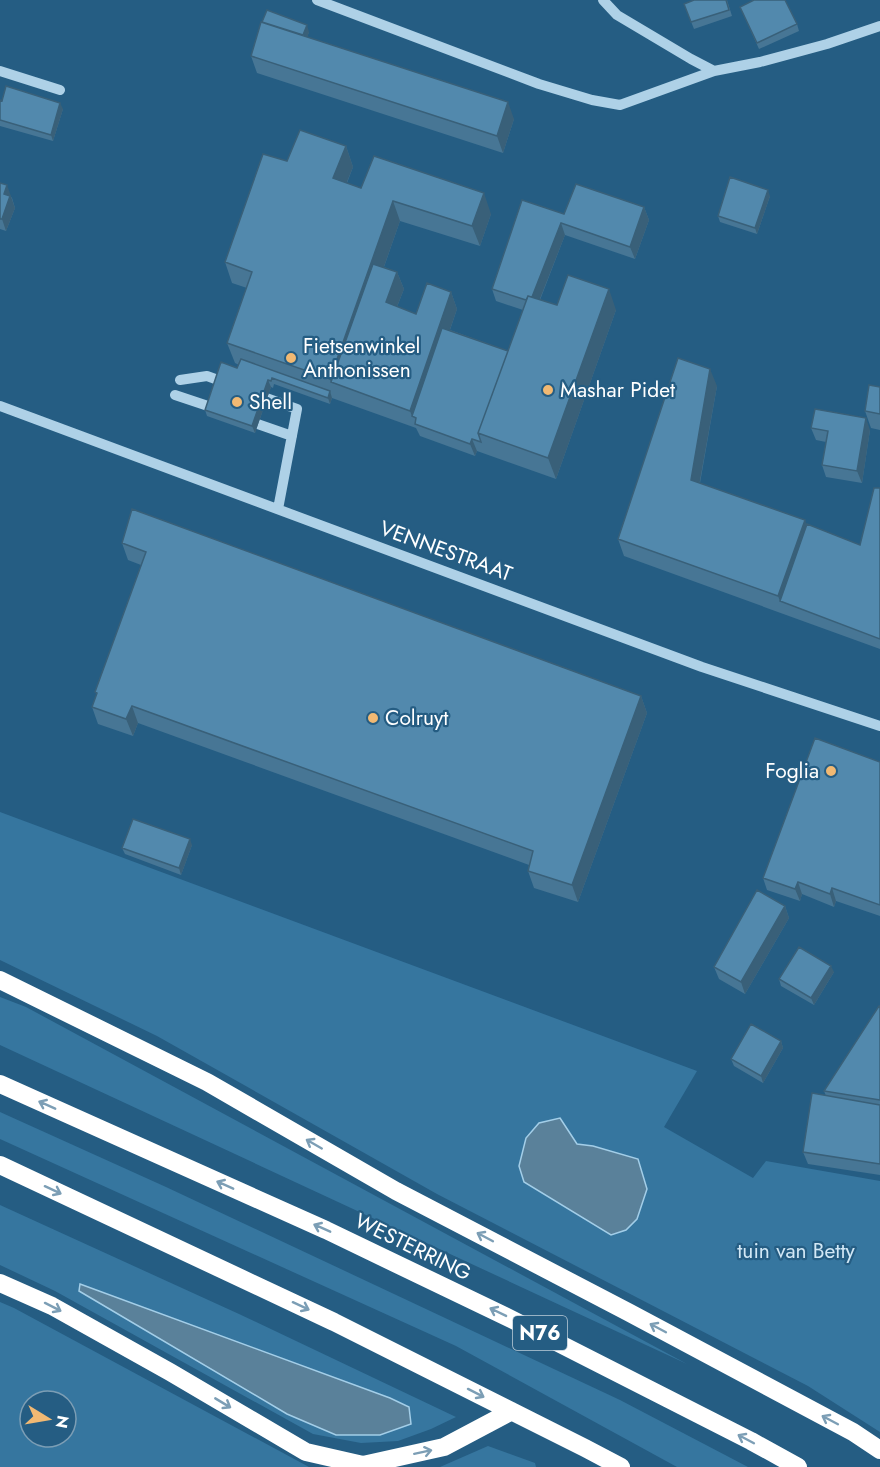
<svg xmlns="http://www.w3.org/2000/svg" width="880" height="1467" font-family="Jost,sans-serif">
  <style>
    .green { fill: #36769f; fill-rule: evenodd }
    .water { fill: #5a819a; stroke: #a3cee8; stroke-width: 1.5 }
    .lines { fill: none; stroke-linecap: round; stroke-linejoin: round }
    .minor { stroke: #aed1e7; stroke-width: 10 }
    .highway { stroke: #fff; stroke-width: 18 }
    .wall { fill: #477695 }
    .shaded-wall { fill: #396079 }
    .building { fill: #5289ad; stroke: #396079; stroke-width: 1.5 }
    .oneway { stroke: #7c9eb5 }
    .poi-dot { fill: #f1b973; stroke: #255d83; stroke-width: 2 }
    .labels { text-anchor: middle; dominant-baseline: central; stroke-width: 4.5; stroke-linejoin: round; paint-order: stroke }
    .shield { fill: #255d83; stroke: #beceda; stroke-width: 1.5 }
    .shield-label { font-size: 20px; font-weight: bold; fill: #fff }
    .poi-label { font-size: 21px; fill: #fff; stroke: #255d83; text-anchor: start }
    .street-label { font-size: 21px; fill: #fff; stroke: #255d83 }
    .park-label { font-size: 21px; fill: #d2e8f6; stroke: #255d83 }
  </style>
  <rect width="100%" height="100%" fill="#255d83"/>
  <path class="green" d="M 0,812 L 697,1071 L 664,1127 L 753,1178 L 766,1161 L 880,1181 L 880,1432 L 808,1386 L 437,1194 L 157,1036 L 0,960 ZM 560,1118 L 577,1144 L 593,1146 L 638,1159 L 519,1166 L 526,1138 L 539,1123 Z
    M 0,997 L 26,1007 L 687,1364 L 0,1045 Z
    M 0,1112 L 166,1187 L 620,1400 L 748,1467 L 677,1467 L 456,1346 L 0,1139 Z
    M 0,1205 L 239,1314 L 456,1417 L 431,1429 L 398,1441 L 361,1443 L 313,1434 L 55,1291 L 0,1265 ZM 80,1285 L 390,1398 L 409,1407 Z
    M 0,1302 L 14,1308 L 309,1467 L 0,1467 ZM 30,1401 L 66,1401 L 66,1437 L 30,1437 Z
    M 488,1446 L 535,1463 L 536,1467 L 440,1467 Z"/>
  <path class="water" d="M 560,1118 L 577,1144 L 593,1146 L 638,1159 L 647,1189 L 637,1219 L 626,1230 L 611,1235 L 524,1182 L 519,1166 L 526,1138 L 539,1123 Z
    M 80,1284 L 390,1398 L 409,1407 L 411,1424 L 380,1435 L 336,1435 L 287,1414 L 79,1291 Z"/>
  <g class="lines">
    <path class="minor" d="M 317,0 L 539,84 L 592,100 L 620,105 L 714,71
      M 603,0 L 617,15 L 691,59 L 714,71 L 760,62 L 827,44 L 880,26
      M 0,71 L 60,90
      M 180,380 L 207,376 L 229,384
      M 255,394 L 297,409 L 278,509
      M 175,395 L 220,410
      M 0,406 L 702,667 L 880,726
      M 246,420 L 292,436"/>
    <path class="highway" d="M 0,980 L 207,1082 L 396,1191 L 628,1312 L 853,1432 L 880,1450
      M 0,1084 L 326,1230 L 513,1320 L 751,1441 L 798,1467
      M 0,1165 L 334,1322 L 585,1448 L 621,1467
      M 0,1283 L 52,1306 L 170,1372 L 306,1452 L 363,1465 L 444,1447 L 512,1411"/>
  </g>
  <path class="wall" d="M 727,0 L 732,16 L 694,29 L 684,4 Z
    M 740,7 L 797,24 L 799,31 L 759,49 Z
    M 309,32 L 307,37 L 514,119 L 503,153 L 257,73 L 251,56 Z
    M 0,100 L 63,109 L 53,141 L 0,126 Z
    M 346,146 L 353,167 L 347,183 L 361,188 L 491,214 L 480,246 L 400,221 L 384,267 L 397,272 L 404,289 L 397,307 L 416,314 L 451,292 L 457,309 L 450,330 L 508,351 L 523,310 L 496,301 L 492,289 L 564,214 L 644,207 L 649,220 L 635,259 L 565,235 L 540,300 L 557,305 L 616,310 L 556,479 L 477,451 L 475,456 L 420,436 L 416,428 L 332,398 L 330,404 L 274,384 L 273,388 L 271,387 L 255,433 L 207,416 L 205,410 L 237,368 L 239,365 L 235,363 L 227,343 L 247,288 L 232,283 L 225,262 L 287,161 Z
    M 0,183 L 12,198 L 15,208 L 6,231 L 0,229 Z
    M 770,196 L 757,234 L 720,222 L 718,216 Z
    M 717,386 L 700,483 L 860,545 L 880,488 L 880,649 L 624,556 L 618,539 Z
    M 880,387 L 880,430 L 871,428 L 865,411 Z
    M 811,428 L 870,430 L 862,483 L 826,477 L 822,465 L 826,442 L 816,440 Z
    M 122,543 L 641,696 L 647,713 L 578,902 L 534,888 L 528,871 L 529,865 L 138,723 L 133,736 L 98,724 L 92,707 L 97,695 L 95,692 L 141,565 L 128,560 Z
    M 880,762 L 880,916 L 836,901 L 834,907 L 802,894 L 800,901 L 767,890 L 763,878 Z
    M 192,845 L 181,875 L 125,854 L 122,848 Z
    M 785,906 L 789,918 L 745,994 L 719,979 L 714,967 Z
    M 834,972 L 814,1005 L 781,986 L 779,979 Z
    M 880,1006 L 880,1175 L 808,1164 L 803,1152 L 826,1096 L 824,1091 Z
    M 781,1041 L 783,1048 L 763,1083 L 734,1066 L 731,1059 Z"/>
  <path class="shaded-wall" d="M 307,25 L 309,32 L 304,47 L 301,40 Z
    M 508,102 L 514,119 L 503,153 L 497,136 Z
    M 60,103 L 63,109 L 53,141 L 51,135 Z
    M 346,146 L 353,167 L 340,199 L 333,178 Z
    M 7,185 L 15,208 L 6,231 L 2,219 L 4,194 Z
    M 768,190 L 770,196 L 757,234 L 755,228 Z
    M 484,193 L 491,214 L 480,246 L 472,226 Z
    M 393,201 L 400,221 L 342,386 L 331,382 L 330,379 Z
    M 644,207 L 649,220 L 635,259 L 630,247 Z
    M 561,223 L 565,235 L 534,314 L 530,302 Z
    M 397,272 L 404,289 L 392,319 L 386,302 Z
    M 609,289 L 616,310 L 556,479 L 548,458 Z
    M 451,292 L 457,309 L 418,423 L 416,418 L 412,416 L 410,411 Z
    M 710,369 L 717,386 L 697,497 L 691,480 Z
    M 268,380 L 271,387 L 255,433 L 252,426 Z
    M 330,391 L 332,398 L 330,404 L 328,398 Z
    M 866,418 L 870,430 L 862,483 L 857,471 Z
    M 472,439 L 477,451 L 475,456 L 470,444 Z
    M 805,520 L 812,537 L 780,601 L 778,596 Z
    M 641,696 L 647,713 L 578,902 L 572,885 Z
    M 132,706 L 138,723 L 133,736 L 126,719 Z
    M 190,839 L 192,845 L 181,875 L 179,868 Z
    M 798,882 L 802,894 L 800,901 L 795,889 Z
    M 832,888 L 836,901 L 834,907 L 830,894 Z
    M 785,906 L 789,918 L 745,994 L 741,982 Z
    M 831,966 L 834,972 L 814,1005 L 811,998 Z
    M 781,1041 L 783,1048 L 763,1083 L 761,1076 Z"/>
  <path class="building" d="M 694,0 L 726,0 L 729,10 L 691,22 L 684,4 Z
    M 754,0 L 785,0 L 797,24 L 757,43 L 740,7 Z
    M 267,10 L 307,25 L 303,35 L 262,22 Z
    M 261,22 L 508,102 L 497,136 L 251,56 Z
    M 6,86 L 60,103 L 51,135 L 0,120 L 0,100 L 2,101 Z
    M 300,130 L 346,146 L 333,178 L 361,188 L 374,156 L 484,193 L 472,226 L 393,201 L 330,379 L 227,343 L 252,272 L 225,262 L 263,154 L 287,161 Z
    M 730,177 L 768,190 L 755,228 L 718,216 Z
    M 0,183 L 7,185 L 4,194 L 10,196 L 2,219 L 0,219 Z
    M 576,184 L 644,207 L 630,247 L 561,223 L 532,297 L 528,296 L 526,300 L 492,289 L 522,200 L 564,214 Z
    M 373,264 L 397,272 L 386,302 L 416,314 L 427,283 L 451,292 L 410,411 L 331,382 Z
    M 568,275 L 609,289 L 548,458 L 478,433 L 528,296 L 557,305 Z
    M 442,328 L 508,351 L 478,433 L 481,442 L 472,439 L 470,444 L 415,424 L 416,418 L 412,416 Z
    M 678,358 L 710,369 L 691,480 L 805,520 L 778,596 L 618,539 Z
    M 241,359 L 330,391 L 328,398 L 272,378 L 271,381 L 268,380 L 252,426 L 205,410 L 221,362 L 237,368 Z
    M 869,385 L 880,387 L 880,414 L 865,411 Z
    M 815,409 L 866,418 L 857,471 L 822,465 L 828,431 L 811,428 Z
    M 874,488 L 880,488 L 880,639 L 780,601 L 807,524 L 860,545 Z
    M 132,509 L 641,696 L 572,885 L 528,871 L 533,851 L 132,706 L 126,719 L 92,707 L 97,693 L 95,692 L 146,552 L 122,543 Z
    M 815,738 L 880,762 L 880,905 L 832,888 L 830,894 L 798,882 L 795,889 L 763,878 Z
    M 133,819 L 190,839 L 179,868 L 122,848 Z
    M 757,890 L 785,906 L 741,982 L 714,967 Z
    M 799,947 L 831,966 L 811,998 L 779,979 Z
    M 879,1006 L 880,1006 L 880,1100 L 824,1091 Z
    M 751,1024 L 781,1041 L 761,1076 L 731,1059 Z
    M 812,1093 L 880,1105 L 880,1164 L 803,1152 Z"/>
  <defs><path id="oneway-shaft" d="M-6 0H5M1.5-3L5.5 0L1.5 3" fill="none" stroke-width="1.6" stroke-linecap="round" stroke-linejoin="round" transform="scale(1.5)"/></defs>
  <g class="oneway">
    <use href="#oneway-shaft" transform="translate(47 1105) rotate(-156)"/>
    <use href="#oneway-shaft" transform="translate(314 1144) rotate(-150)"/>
    <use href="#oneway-shaft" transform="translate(225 1185) rotate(-156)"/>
    <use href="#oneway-shaft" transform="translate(53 1190) rotate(25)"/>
    <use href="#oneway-shaft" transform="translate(322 1228) rotate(-156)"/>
    <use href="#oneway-shaft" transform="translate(485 1237) rotate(-152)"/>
    <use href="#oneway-shaft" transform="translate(301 1306) rotate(25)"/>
    <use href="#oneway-shaft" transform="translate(53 1307) rotate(27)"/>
    <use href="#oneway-shaft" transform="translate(498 1312) rotate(-154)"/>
    <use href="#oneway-shaft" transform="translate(658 1328) rotate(-152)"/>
    <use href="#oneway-shaft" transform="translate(476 1393) rotate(27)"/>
    <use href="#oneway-shaft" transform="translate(223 1403) rotate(31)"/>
    <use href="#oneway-shaft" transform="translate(830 1420) rotate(-152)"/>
    <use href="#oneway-shaft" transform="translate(746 1439) rotate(-152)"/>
    <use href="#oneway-shaft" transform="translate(423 1452) rotate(-12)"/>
  </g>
  <g class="poi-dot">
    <circle cx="291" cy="358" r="6"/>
    <circle cx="548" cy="390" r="6"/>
    <circle cx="237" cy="402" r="6"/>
    <circle cx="373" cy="718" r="6"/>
    <circle cx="831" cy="771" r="6"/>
  </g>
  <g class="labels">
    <rect class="shield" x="513" y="1316" width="54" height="34" rx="4.5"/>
    <g class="shield-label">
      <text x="540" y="1333">N76</text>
    </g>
    <g class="poi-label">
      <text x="303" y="346">Fietsenwinkel<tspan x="303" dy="24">Anthonissen</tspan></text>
      <text x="560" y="390">Mashar Pidet</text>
      <text x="249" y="402">Shell</text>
      <text x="385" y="718">Colruyt</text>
      <text x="819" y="771" text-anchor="end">Foglia</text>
    </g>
    <g class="street-label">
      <text transform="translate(446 551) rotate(20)">VENNESTRAAT</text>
      <text transform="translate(413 1247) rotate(26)">WESTERRING</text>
    </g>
    <g class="park-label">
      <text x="796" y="1251">tuin van Betty</text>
    </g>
  </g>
  <g transform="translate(48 1419) rotate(101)"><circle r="28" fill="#255d83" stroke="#7c9eb5" stroke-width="1.5"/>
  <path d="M0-4.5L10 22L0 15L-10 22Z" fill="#f1b973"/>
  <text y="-9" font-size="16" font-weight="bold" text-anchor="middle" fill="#ffffff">N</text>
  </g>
</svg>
